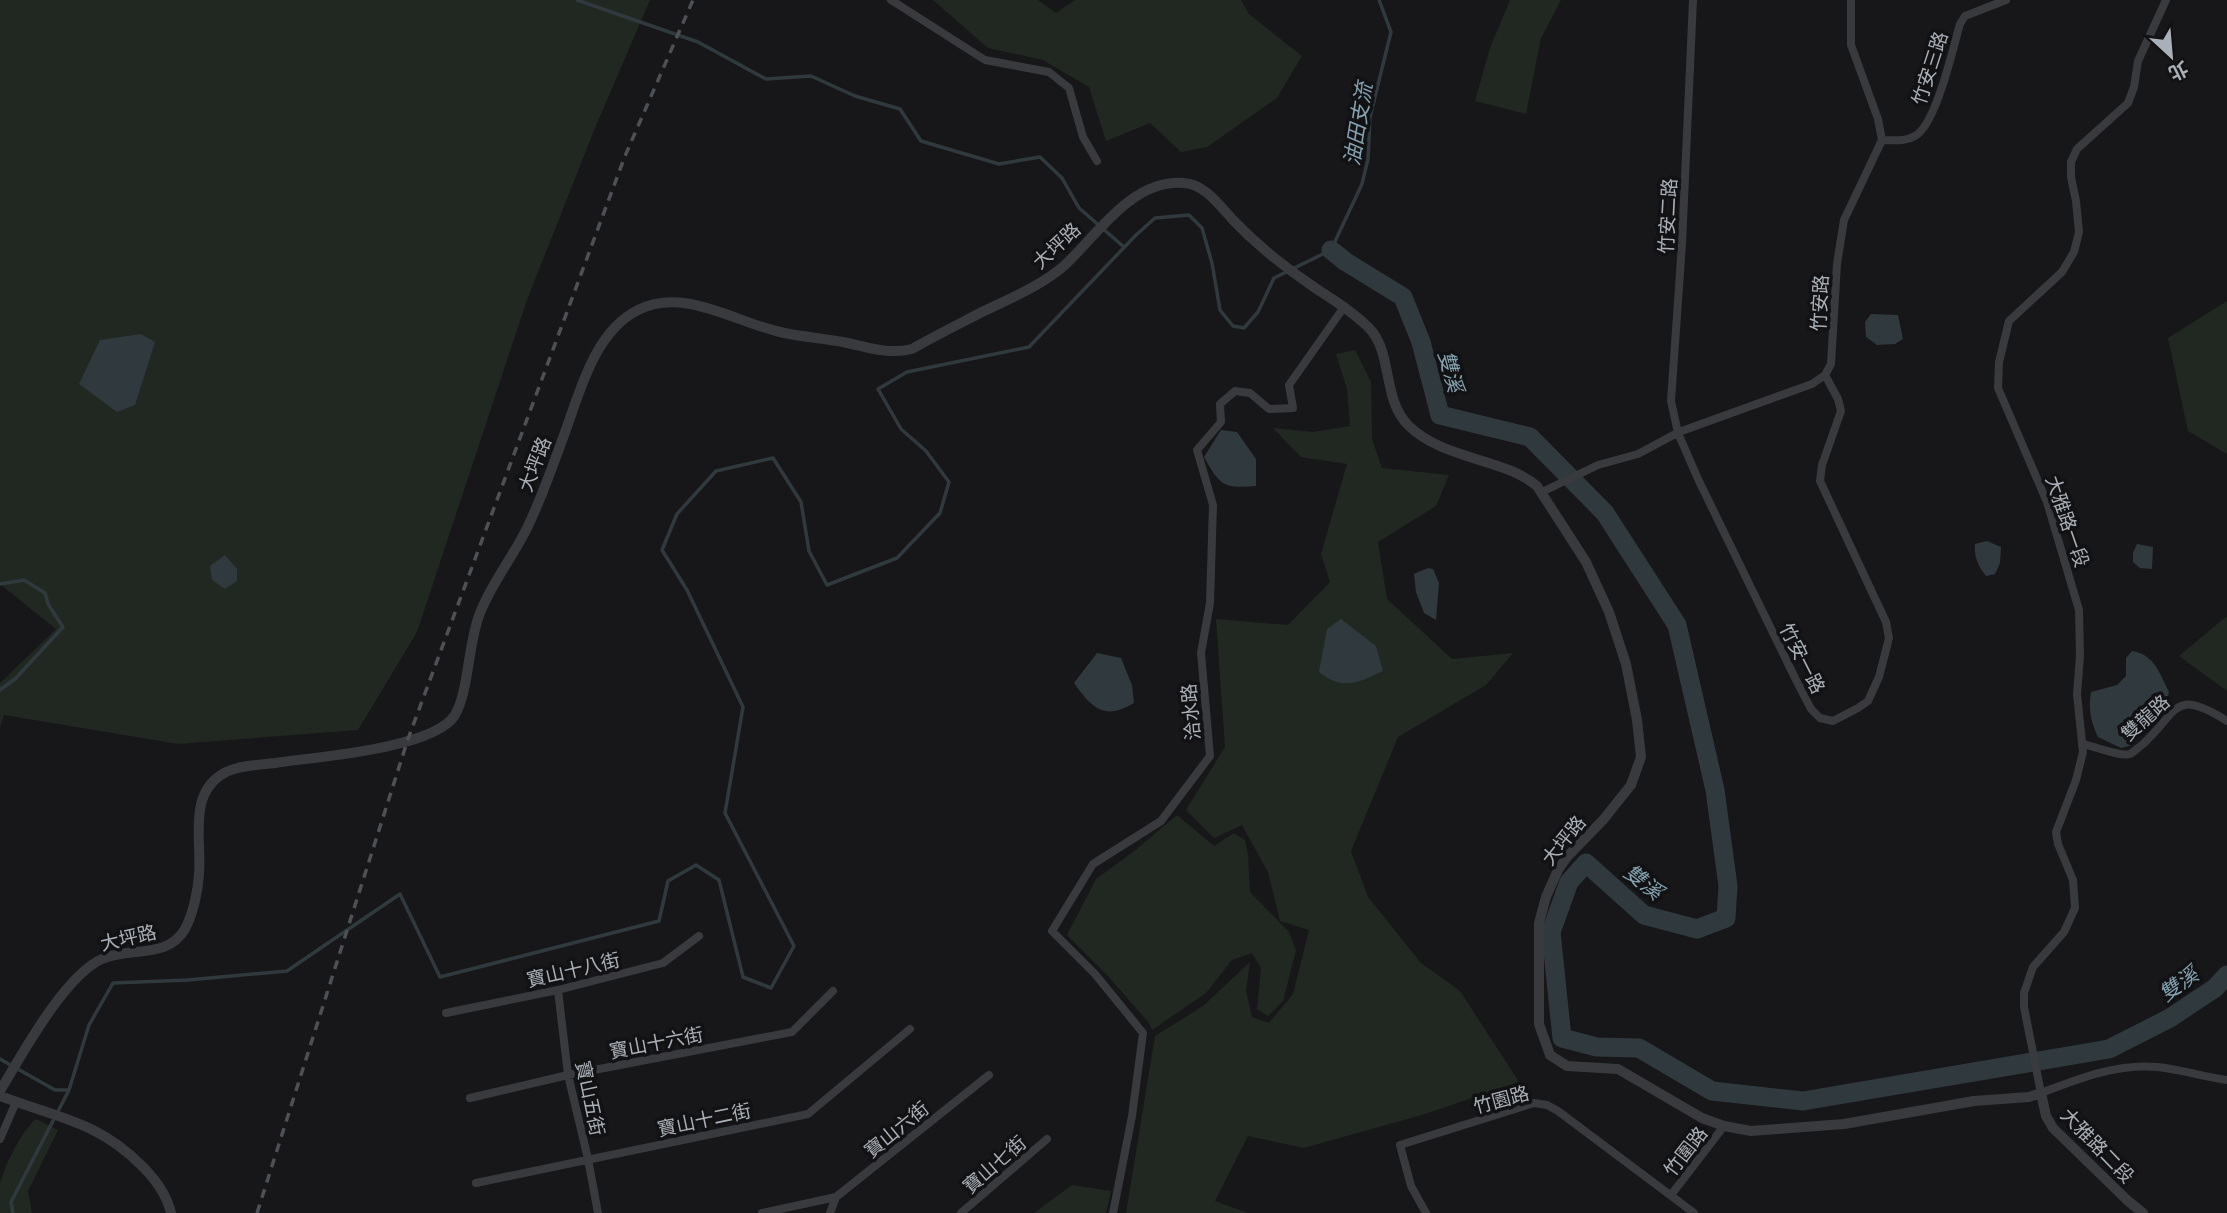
<svg xmlns="http://www.w3.org/2000/svg" width="2227" height="1213" font-family="Lato,'Noto Sans TC',sans-serif">
  <style>
    .green { fill: #212821 }
    .water { fill: #303a3e }
    .lines { fill: none; stroke-linecap: round; stroke-linejoin: round }
    .stream { stroke: #303a3e; stroke-width: 3.5 }
    .river { stroke: #303a3e; stroke-width: 19 }
    .minor { stroke: #383a3d; stroke-width: 8 }
    .tertiary { stroke: #383a3d; stroke-width: 10 }
    .rail { stroke: #4d5054; stroke-width: 3.5; stroke-dasharray: 9 7; stroke-linecap: butt }
    .labels { text-anchor: middle; dominant-baseline: central; stroke-width: 7; stroke-linejoin: round; paint-order: stroke }
    .street-label { font-size: 19px; fill: #aab0b8; stroke: #121214 }
    .water-label { font-size: 21px; font-style: italic; fill: #84a2b0; stroke: #121214 }
  </style>
  <rect width="100%" height="100%" fill="#171719"/>
  <path class="green" d="M 0,0 L 650,0 L 595,128 L 527,300 L 417,632 L 358,730 L 178,744 L 4,715 L 0,727 L 0,683 L 56,629 L 0,584 Z
    M 933,0 L 1038,0 L 1056,13 L 1075,0 L 1241,0 L 1249,14 L 1302,56 L 1277,98 L 1207,147 L 1181,152 L 1150,123 L 1106,141 L 1089,87 L 1043,60 L 988,48 Z
    M 1510,0 L 1561,0 L 1541,38 L 1526,114 L 1475,101 L 1490,48 Z
    M 2227,301 L 2227,454 L 2188,431 L 2168,338 Z
    M 1355,350 L 1371,382 L 1372,439 L 1382,468 L 1449,475 L 1436,506 L 1378,542 L 1387,599 L 1452,659 L 1513,653 L 1486,685 L 1398,737 L 1351,851 L 1368,897 L 1421,963 L 1460,991 L 1519,1082 L 1425,1114 L 1304,1148 L 1248,1136 L 1215,1201 L 1248,1213 L 1126,1213 L 1155,1036 L 1203,1006 L 1250,962 L 1246,991 L 1252,1017 L 1269,1023 L 1293,994 L 1309,930 L 1280,921 L 1268,872 L 1242,825 L 1214,838 L 1186,810 L 1225,747 L 1216,619 L 1288,625 L 1330,582 L 1321,554 L 1347,464 L 1301,457 L 1273,428 L 1313,432 L 1350,426 L 1347,389 L 1336,354 Z
    M 2227,616 L 2227,691 L 2179,656 Z
    M 1177,815 L 1214,846 L 1234,833 L 1245,840 L 1248,855 L 1250,892 L 1289,932 L 1296,950 L 1283,1001 L 1268,1016 L 1257,1009 L 1261,968 L 1252,953 L 1232,960 L 1206,993 L 1152,1030 L 1149,1023 L 1107,975 L 1067,935 L 1096,879 L 1133,852 Z
    M 36,1119 L 58,1130 L 28,1191 L 32,1213 L 0,1213 C 0,1204 0,1193 0,1184 C 4,1167 22,1130 36,1119 Z
    M 1072,1185 L 1111,1191 L 1106,1213 L 1034,1213 Z"/>
  <path class="water" d="M 1871,314 L 1898,315 L 1903,339 L 1895,344 L 1877,345 L 1866,337 L 1865,322 Z
    M 141,334 L 155,342 L 135,405 L 117,412 L 79,384 L 100,340 Z
    M 1221,430 L 1237,432 L 1256,459 L 1256,486 C 1223,489 1220,485 1204,457 Z
    M 1987,541 L 2001,547 L 2000,563 L 1995,574 L 1986,576 C 1978,566 1974,557 1975,544 Z
    M 2137,544 L 2153,547 L 2152,569 L 2140,568 L 2133,562 L 2133,553 Z
    M 225,555 L 237,569 L 237,581 L 225,589 L 212,580 L 210,566 Z
    M 1428,568 L 1433,569 L 1439,583 L 1436,620 L 1424,613 L 1416,592 L 1414,574 Z
    M 1341,619 L 1376,646 L 1383,671 C 1357,683 1343,691 1319,672 L 1327,629 Z
    M 2132,651 C 2154,654 2160,674 2169,692 L 2167,700 L 2133,745 L 2121,748 L 2098,737 C 2091,722 2088,708 2091,692 L 2117,685 L 2126,676 L 2126,658 Z
    M 1097,653 L 1121,658 L 1132,685 L 1134,703 C 1104,721 1092,708 1074,683 Z"/>
  <g class="lines">
    <path class="stream" d="M 577,0 L 698,42 L 766,79 L 811,76 L 855,96 L 900,109 L 921,141 L 999,164 L 1040,157 L 1062,178 L 1079,208 L 1124,247
      M 0,584 L 24,580 L 45,593 L 48,604 L 63,627 L 16,678 L 0,690
      M 0,1059 L 55,1090 L 69,1090 L 89,1025 L 113,983 L 188,980 L 287,971 L 400,894 L 440,977 L 659,921 L 668,881 L 696,865 L 719,880 L 743,977 L 771,988 L 794,946 L 725,813 L 743,707 L 687,590 L 662,550 L 677,514 L 716,471 L 773,458 L 801,502 L 809,551 L 827,585 L 897,558 L 940,513 L 949,482 L 926,451 L 901,429 L 878,389 L 907,372 L 1029,347 L 1136,235 L 1155,218 L 1189,215 L 1202,228 L 1212,263 L 1220,310 L 1233,326 L 1244,328 L 1258,312 L 1274,278 L 1331,250 L 1362,184 L 1368,159 L 1370,117 L 1391,32 L 1379,0
      M 13,1213 L 11,1202 L 69,1090"/>
    <path class="river" d="M 1331,250 L 1346,262 L 1403,297 L 1421,342 L 1440,415 L 1530,437 L 1605,513 L 1677,625 L 1715,790 L 1728,886 L 1726,918 L 1697,929 L 1644,915 L 1586,863 L 1569,882 L 1551,932 L 1562,1038 L 1597,1047 L 1639,1048 L 1712,1091 L 1803,1101 L 2109,1049 L 2170,1018 L 2215,988 L 2227,975"/>
    <path class="minor" d="M 891,0 L 985,60 L 1049,72 L 1069,88 L 1083,137 L 1097,161
      M 1693,0 L 1682,244 L 1671,401 L 1678,433 L 1698,479 L 1795,678 L 1811,709 L 1820,718 L 1833,721 L 1858,708 L 1868,701 L 1879,677 L 1889,638 L 1886,622 L 1820,481 L 1822,465 L 1841,411 L 1838,399 L 1825,375
      M 2166,0 L 2138,61 L 2134,87 L 2128,103 L 2077,149 L 2071,162 L 2071,177 L 2076,201 L 2079,232 L 2074,252 L 2062,272 L 2009,321 L 1999,362 L 1998,388 L 2047,502 L 2079,610 L 2080,656 L 2077,694 L 2083,752 L 2076,780 L 2056,832 L 2058,844 L 2073,880 L 2075,908 L 2064,932 L 2033,967 L 2024,993 L 2024,1007 L 2041,1093 C 2078,1079 2117,1063 2157,1067 C 2180,1069 2203,1077 2227,1080
      M 1882,140 C 1894,140 1905,142 1915,136 C 1936,125 1953,48 1960,24 L 1965,16 L 2006,0
      M 1542,492 L 1598,465 L 1638,454 L 1679,432 L 1812,384 L 1825,375 L 1831,364 L 1837,264 L 1844,220 L 1882,140 L 1878,119 L 1851,45 L 1851,0
      M 2082,744 C 2094,746 2120,757 2130,754 C 2134,752 2140,746 2143,744 C 2179,711 2173,687 2227,721
      M 558,990 L 568,1075 L 588,1159 L 598,1213
      M 446,1013 L 558,990 L 663,963 L 699,936
      M 470,1098 L 568,1075 L 792,1032 L 833,991
      M 0,1139 L 16,1102
      M 476,1183 L 808,1114 L 910,1029
      M 1671,1195 L 1724,1126
      M 762,1213 L 836,1197
      M 830,1213 L 836,1197 L 989,1075
      M 961,1213 L 1047,1139
      M 1113,1213 L 1132,1116 L 1143,1033 L 1095,974 L 1052,931 L 1093,864 L 1161,821 L 1210,756 L 1201,653 L 1210,603 L 1213,505 L 1197,450 L 1221,422 L 1220,404 L 1235,391 L 1250,393 L 1269,409 L 1293,408 L 1289,385 L 1344,307
      M 1426,1213 L 1411,1186 L 1400,1145 L 1534,1103 L 1547,1105 L 1558,1111 L 1694,1213"/>
    <path class="tertiary" d="M 0,1091 C 21,1056 65,975 102,959 C 130,946 167,960 185,929 C 193,914 198,891 199,874 C 202,840 187,792 226,772 C 241,765 259,765 275,763 C 314,757 434,749 455,715 C 469,691 468,642 480,613 C 492,582 514,556 528,526 C 542,497 553,465 564,435 C 580,392 594,332 638,310 C 684,287 735,322 780,332 C 801,337 822,338 843,342 C 868,347 887,355 912,349 C 935,336 959,324 982,312 C 1011,298 1041,286 1065,265 C 1098,234 1132,179 1184,183 C 1205,184 1220,206 1233,220 C 1256,244 1283,266 1311,285 C 1331,299 1353,311 1370,329 C 1393,354 1382,400 1409,426 C 1444,460 1504,458 1537,486 L 1586,562 L 1609,612 L 1626,664 L 1637,720 L 1641,757 L 1631,785 L 1603,820 L 1567,857 L 1558,870 L 1546,897 L 1539,923 L 1539,1024 L 1550,1055 L 1567,1066 L 1618,1069 L 1702,1118 L 1724,1126 L 1751,1131 L 1844,1124 L 1974,1101 L 2029,1097 L 2041,1093 L 2046,1116 L 2053,1128 L 2128,1201 L 2143,1213
      M 0,1096 C 57,1118 98,1121 143,1167 C 155,1179 167,1196 171,1213"/>
    <path class="rail" d="M 257,1213 L 408,739 L 625,156 L 693,0"/>
  </g>
  <g class="labels">
    <g class="street-label">
      <text transform="translate(1929 68) rotate(-72)">竹安三路</text>
      <text transform="translate(1667 216) rotate(-87)">竹安二路</text>
      <text transform="translate(1056 245) rotate(-43)">大坪路</text>
      <text transform="translate(1819 303) rotate(-87)">竹安路</text>
      <text transform="translate(534 464) rotate(-69)">大坪路</text>
      <text transform="translate(2068 521) rotate(71)">大雅路一段</text>
      <text transform="translate(1803 658) rotate(63)">竹安一路</text>
      <text transform="translate(1190 712) rotate(-95)">洽水路</text>
      <text transform="translate(2145 717) rotate(-42)">雙龍路</text>
      <text transform="translate(1563 840) rotate(-51)">大坪路</text>
      <text transform="translate(128 937) rotate(-13)">大坪路</text>
      <text transform="translate(573 969) rotate(-13)">寶山十八街</text>
      <text transform="translate(656 1042) rotate(-11)">寶山十六街</text>
      <text transform="translate(591 1098) rotate(78)">寶山五街</text>
      <text transform="translate(1501 1099) rotate(-15)">竹園路</text>
      <text transform="translate(704 1119) rotate(-12)">寶山十二街</text>
      <text transform="translate(896 1129) rotate(-39)">寶山六街</text>
      <text transform="translate(2098 1145) rotate(46)">大雅路二段</text>
      <text transform="translate(1685 1151) rotate(-52)">竹圍路</text>
      <text transform="translate(994 1164) rotate(-41)">寶山七街</text>
    </g>
    <g class="water-label">
      <text transform="translate(1357 124) rotate(-81)">油田支流</text>
      <text transform="translate(1452 371) rotate(75)">雙溪</text>
      <text transform="translate(1644 881) rotate(38)">雙溪</text>
      <text transform="translate(2178 983) rotate(-36)">雙溪</text>
    </g>
  </g>
  <g transform="translate(2171 56) rotate(154)" stroke="#121214" stroke-width="5" paint-order="stroke">
  <path d="M0-5L12 26L0 18L-12 26Z" fill="#aab0b8"/>
  <text y="-10" font-size="19" font-weight="bold" text-anchor="middle" fill="#aab0b8">北</text>
  </g>
</svg>
